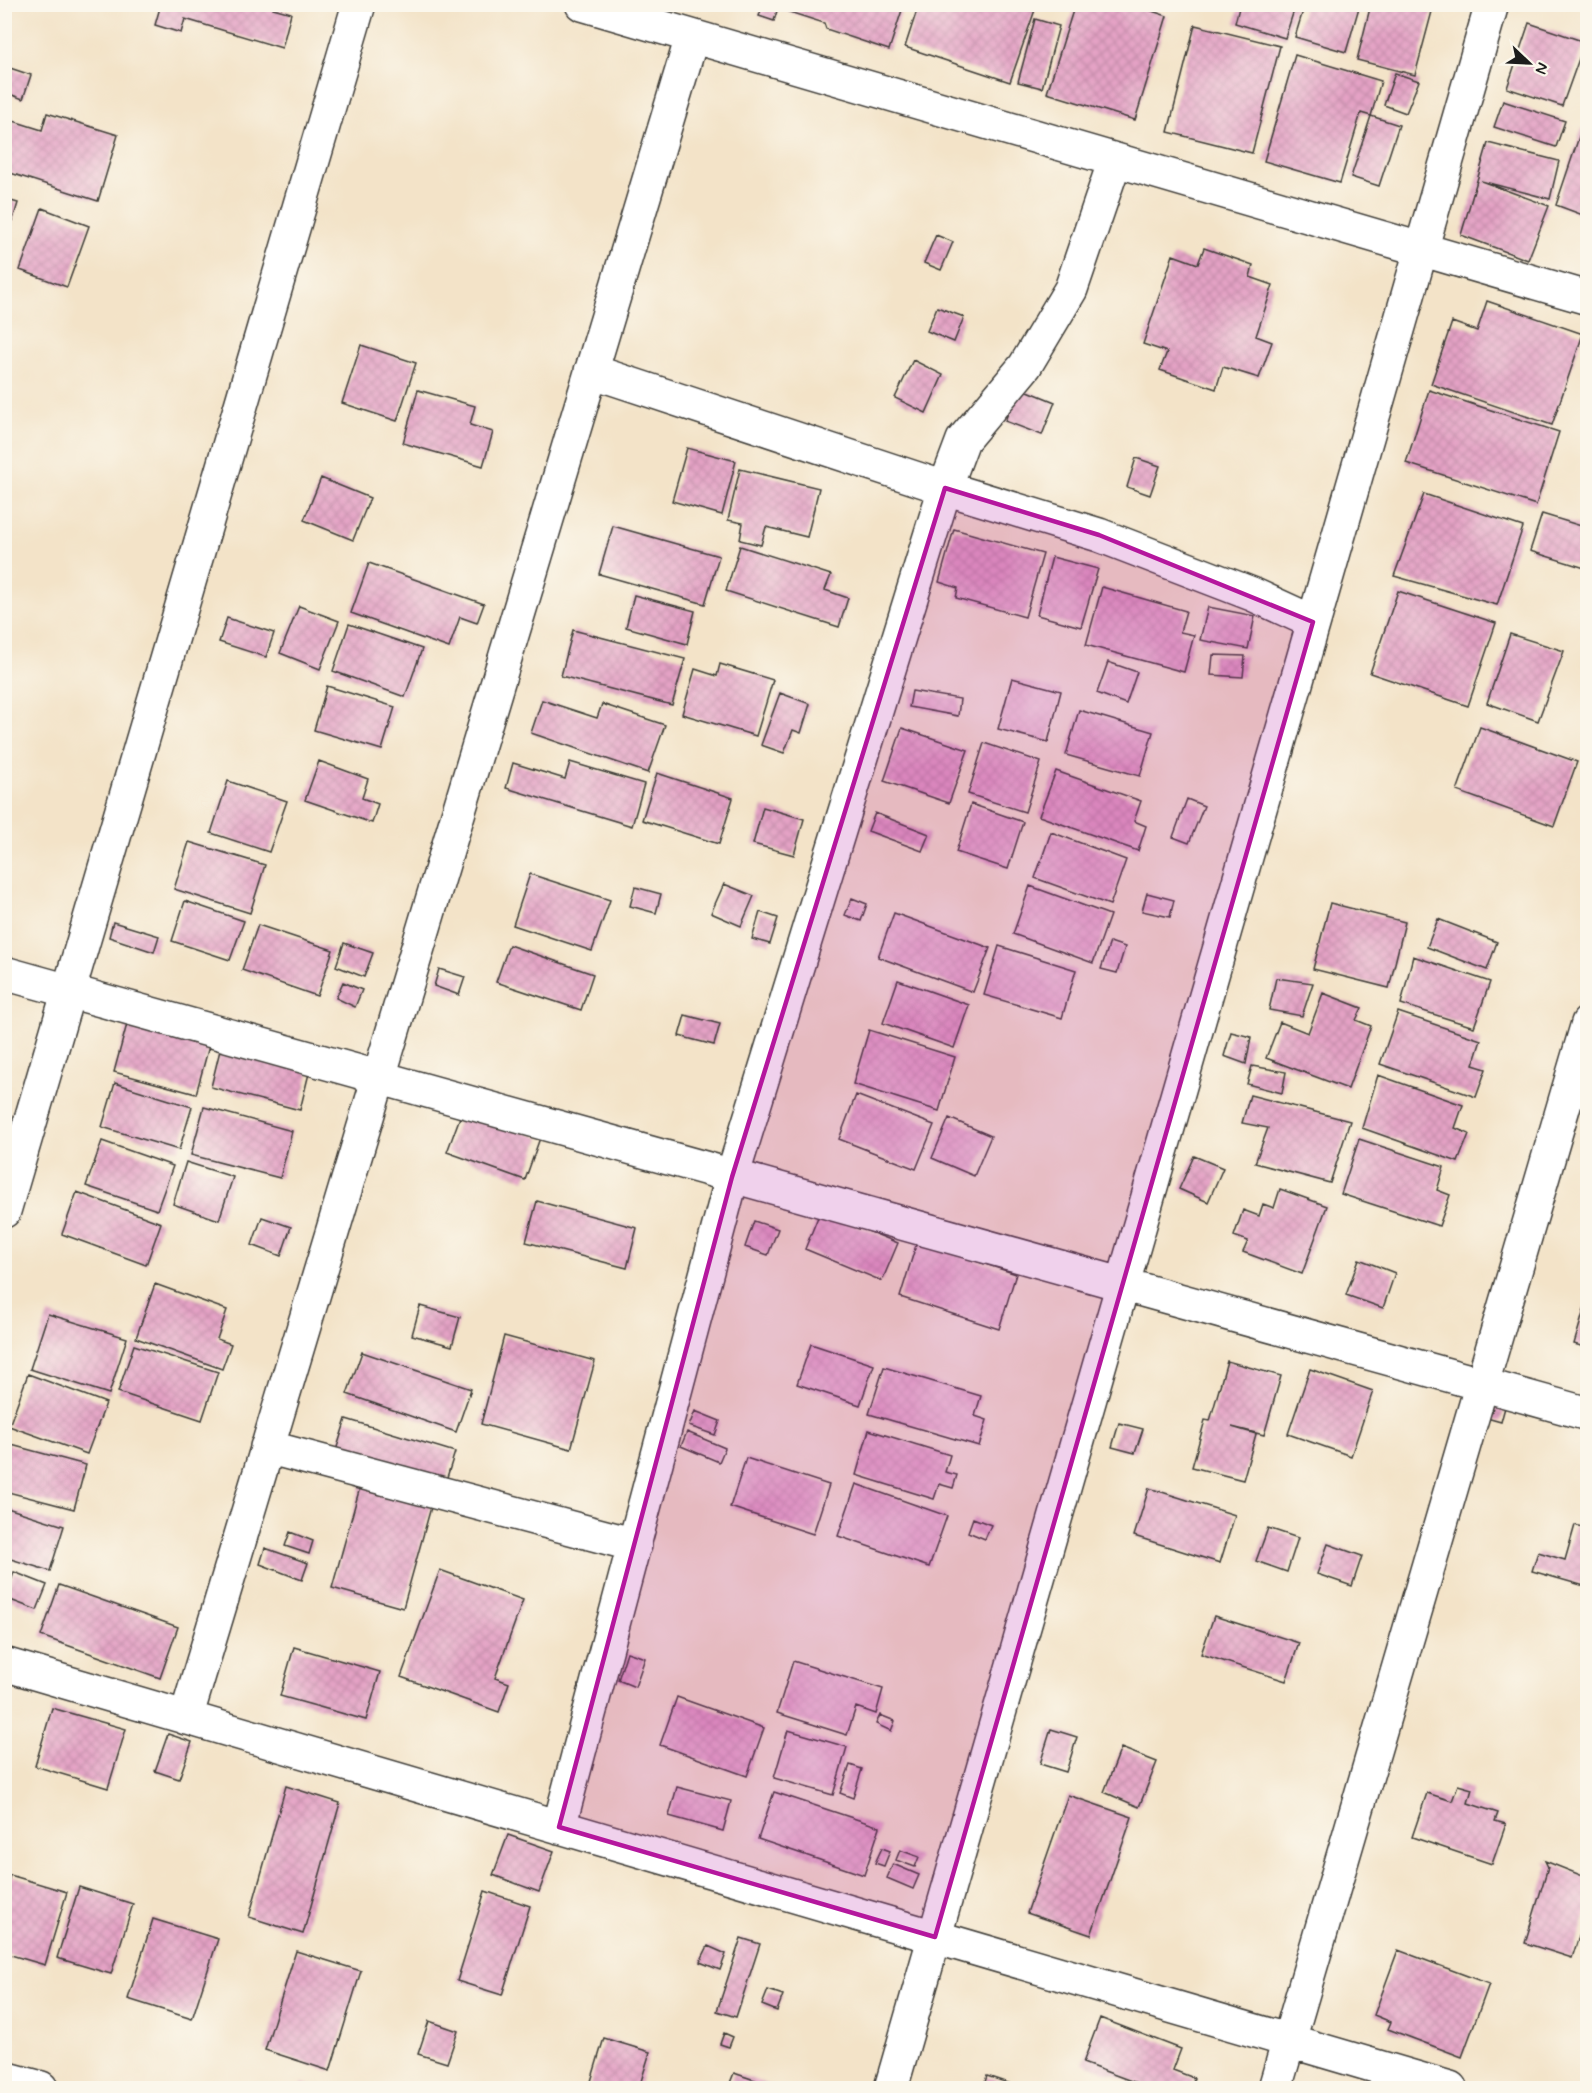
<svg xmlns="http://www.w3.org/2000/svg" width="1592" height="2093" font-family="Mynerve,sans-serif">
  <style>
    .building { fill: url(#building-cross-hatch) }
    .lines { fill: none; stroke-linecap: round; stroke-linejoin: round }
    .minor-casing { stroke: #3c3a36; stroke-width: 36 }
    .minor { stroke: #fff; stroke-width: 33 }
    .marked { fill: #b5179e; fill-opacity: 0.2; stroke: #b5179e; stroke-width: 4.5; stroke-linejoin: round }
  </style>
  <defs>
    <pattern id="building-cross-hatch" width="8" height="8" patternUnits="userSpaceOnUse" patternTransform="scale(1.5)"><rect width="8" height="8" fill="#e4a2c5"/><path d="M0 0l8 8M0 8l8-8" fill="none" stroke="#c38ba9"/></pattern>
  </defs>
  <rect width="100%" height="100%" fill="#fbf7ec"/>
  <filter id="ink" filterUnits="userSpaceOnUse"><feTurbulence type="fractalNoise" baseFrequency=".0167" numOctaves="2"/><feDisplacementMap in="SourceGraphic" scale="12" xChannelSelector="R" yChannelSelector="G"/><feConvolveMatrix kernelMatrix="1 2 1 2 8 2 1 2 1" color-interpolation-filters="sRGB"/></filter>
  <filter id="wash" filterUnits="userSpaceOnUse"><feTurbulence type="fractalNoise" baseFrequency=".008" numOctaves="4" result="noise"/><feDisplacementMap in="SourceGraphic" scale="24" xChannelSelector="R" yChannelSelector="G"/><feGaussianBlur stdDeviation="1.35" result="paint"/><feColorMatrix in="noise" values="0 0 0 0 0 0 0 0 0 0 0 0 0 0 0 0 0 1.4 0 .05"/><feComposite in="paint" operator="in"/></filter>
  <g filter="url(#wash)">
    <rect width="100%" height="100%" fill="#f3e3c8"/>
    <g id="blocks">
      <path class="building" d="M 161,4 L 274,4 L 273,8 L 291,13 L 282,48 L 185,19 L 181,33 L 155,25 Z
        M 763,4 L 779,4 L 774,21 L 759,16 Z
        M 781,4 L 904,4 L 889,50 L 826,29 L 824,23 L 780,9 Z
        M 919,4 L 1037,4 L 1010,82 L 905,47 Z
        M 1075,4 L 1131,4 L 1167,16 L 1135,120 L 1047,93 Z
        M 1240,4 L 1296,4 L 1285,38 L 1235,23 Z
        M 1305,4 L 1360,4 L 1346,52 L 1295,37 Z
        M 1371,4 L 1434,4 L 1415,75 L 1357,60 Z
        M 1035,19 L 1059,26 L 1042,88 L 1018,82 Z
        M 1529,23 L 1585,42 L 1562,106 L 1507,88 Z
        M 1195,25 L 1280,46 L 1252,153 L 1168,132 Z
        M 1295,55 L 1381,81 L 1371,116 L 1399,125 L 1379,186 L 1351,177 L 1371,116 L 1361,113 L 1340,183 L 1264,161 Z
        M 4,66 L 31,75 L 23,99 L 4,92 Z
        M 1395,73 L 1419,81 L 1406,113 L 1384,105 Z
        M 1503,101 L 1565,121 L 1556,147 L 1494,127 Z
        M 47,113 L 118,135 L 98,201 L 4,171 L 4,118 L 42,130 Z
        M 1582,128 L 1588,130 L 1588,217 L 1556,205 Z
        M 1488,143 L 1559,161 L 1550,199 L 1481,181 L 1549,206 L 1528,260 L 1461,235 Z
        M 4,199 L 18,203 L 5,246 L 4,246 Z
        M 42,208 L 89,226 L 67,287 L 20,270 Z
        M 936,235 L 953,242 L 941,270 L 924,263 Z
        M 1204,248 L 1253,265 L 1250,277 L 1273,285 L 1256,336 L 1272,342 L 1259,378 L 1223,367 L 1216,389 L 1160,370 L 1167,352 L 1143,344 L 1173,255 L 1198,264 Z
        M 1487,301 L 1583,334 L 1552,425 L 1431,384 L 1452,322 L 1477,331 Z
        M 937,307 L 964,317 L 954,342 L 927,331 Z
        M 361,345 L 416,363 L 397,421 L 342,403 Z
        M 913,360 L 943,375 L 926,413 L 895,398 Z
        M 1018,387 L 1055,402 L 1042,435 L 1005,421 Z
        M 418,390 L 475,406 L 470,425 L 493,432 L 483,466 L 403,443 Z
        M 1429,390 L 1559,432 L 1536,505 L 1406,463 Z
        M 687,448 L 736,461 L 722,515 L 672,501 Z
        M 1136,458 L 1160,466 L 1150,495 L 1127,487 Z
        M 740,469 L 819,488 L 807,537 L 766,527 L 761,545 L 740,540 L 743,523 L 728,520 Z
        M 321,478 L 370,498 L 353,540 L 304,520 Z
        M 1424,494 L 1523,527 L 1497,605 L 1394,576 Z
        M 1542,514 L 1588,528 L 1588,569 L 1530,551 Z
        M 613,526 L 719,556 L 705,604 L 599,574 Z
        M 954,529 L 1043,554 L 1025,617 L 956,598 L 958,588 L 939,582 Z
        M 740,546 L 831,575 L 825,590 L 848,598 L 839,627 L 726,591 Z
        M 1052,557 L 1098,569 L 1081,627 L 1037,615 Z
        M 369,563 L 484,604 L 477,623 L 460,617 L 449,648 L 351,613 Z
        M 1102,587 L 1186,611 L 1180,632 L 1194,635 L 1184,672 L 1086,645 Z
        M 1398,591 L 1496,623 L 1468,706 L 1370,673 Z
        M 634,595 L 695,611 L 687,644 L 626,627 Z
        M 299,606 L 339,621 L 320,669 L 280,653 Z
        M 1208,607 L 1255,616 L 1248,649 L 1200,640 Z
        M 227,618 L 274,633 L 266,657 L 219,642 Z
        M 349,624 L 422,649 L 405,697 L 333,671 Z
        M 573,630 L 685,659 L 672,705 L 561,676 Z
        M 1510,634 L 1564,651 L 1538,721 L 1487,703 Z
        M 1213,655 L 1245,656 L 1243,677 L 1211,675 Z
        M 1108,662 L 1137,672 L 1126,704 L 1097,693 Z
        M 720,664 L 773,680 L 756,736 L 682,714 L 695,669 L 717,676 Z
        M 1012,678 L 1061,691 L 1048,742 L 998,729 Z
        M 327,686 L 395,707 L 382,750 L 314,730 Z
        M 912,691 L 960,699 L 958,716 L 909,707 Z
        M 780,693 L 810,704 L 801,733 L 793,730 L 784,753 L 761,745 Z
        M 542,700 L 597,718 L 602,704 L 665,725 L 648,773 L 531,733 Z
        M 1079,710 L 1153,732 L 1140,776 L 1066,755 Z
        M 1480,727 L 1577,762 L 1554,826 L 1457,791 Z
        M 902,728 L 968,750 L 949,803 L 884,781 Z
        M 984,743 L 1041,762 L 1025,812 L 968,794 Z
        M 319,761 L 368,779 L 362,798 L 378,804 L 372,823 L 305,800 Z
        M 570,762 L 644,784 L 632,826 L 506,788 L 513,763 L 565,779 Z
        M 1056,771 L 1141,801 L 1134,821 L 1146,826 L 1138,851 L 1039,816 Z
        M 657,773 L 733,798 L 719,844 L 642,820 Z
        M 228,781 L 287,801 L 269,852 L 211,833 Z
        M 1187,799 L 1204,806 L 1189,843 L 1173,837 Z
        M 971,804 L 1023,822 L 1008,869 L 956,852 Z
        M 763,807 L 804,819 L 794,855 L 753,844 Z
        M 875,813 L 929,834 L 922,851 L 868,831 Z
        M 1051,832 L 1126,860 L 1110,905 L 1035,878 Z
        M 189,842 L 265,865 L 250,913 L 174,889 Z
        M 530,874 L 610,900 L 592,951 L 513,925 Z
        M 724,884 L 754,896 L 741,926 L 711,913 Z
        M 1030,886 L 1110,915 L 1093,963 L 1013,934 Z
        M 635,887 L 661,894 L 656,913 L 630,906 Z
        M 1147,893 L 1174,900 L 1170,917 L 1142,911 Z
        M 852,898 L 867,904 L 861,921 L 845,915 Z
        M 185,901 L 244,921 L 230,960 L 172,941 Z
        M 1330,903 L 1405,922 L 1389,988 L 1313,969 Z
        M 760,912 L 778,918 L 770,944 L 752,939 Z
        M 894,913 L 990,948 L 973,992 L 878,957 Z
        M 1438,919 L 1497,942 L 1487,970 L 1427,947 Z
        M 113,922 L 159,936 L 154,952 L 109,937 Z
        M 258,925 L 333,950 L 317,996 L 242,970 Z
        M 1110,942 L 1125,947 L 1117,973 L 1101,969 Z
        M 344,943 L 373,953 L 364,977 L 336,966 Z
        M 509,945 L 593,974 L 581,1010 L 496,982 Z
        M 999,946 L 1076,970 L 1062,1018 L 984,995 Z
        M 1413,956 L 1490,982 L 1474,1027 L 1401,1004 Z
        M 439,969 L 465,977 L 459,995 L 434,986 Z
        M 1276,978 L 1313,983 L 1302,1016 L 1269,1010 Z
        M 898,980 L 969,1005 L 954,1048 L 883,1023 Z
        M 343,982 L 362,990 L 355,1007 L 336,998 Z
        M 1323,993 L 1362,1008 L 1356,1020 L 1371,1026 L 1348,1089 L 1266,1058 L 1280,1022 L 1308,1033 Z
        M 1398,1012 L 1481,1040 L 1473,1065 L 1486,1069 L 1476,1097 L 1380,1064 Z
        M 685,1015 L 720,1024 L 714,1045 L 679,1036 Z
        M 127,1024 L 209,1046 L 196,1094 L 114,1072 Z
        M 869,1030 L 955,1057 L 939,1111 L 853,1084 Z
        M 1231,1032 L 1251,1037 L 1246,1064 L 1224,1056 Z
        M 222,1042 L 311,1065 L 300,1110 L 211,1087 Z
        M 1252,1066 L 1286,1072 L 1282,1093 L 1247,1084 Z
        M 1378,1075 L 1463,1105 L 1455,1128 L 1469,1134 L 1458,1162 L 1362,1128 Z
        M 115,1083 L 192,1107 L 179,1150 L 102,1127 Z
        M 856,1095 L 934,1125 L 916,1169 L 839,1139 Z
        M 1250,1095 L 1350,1121 L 1330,1183 L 1255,1163 L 1268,1128 L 1242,1123 Z
        M 204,1107 L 292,1131 L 280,1178 L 191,1155 Z
        M 463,1109 L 540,1138 L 525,1180 L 447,1152 Z
        M 949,1118 L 991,1136 L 974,1176 L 932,1158 Z
        M 1359,1139 L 1444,1167 L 1437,1190 L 1450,1195 L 1439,1226 L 1341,1194 Z
        M 102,1141 L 173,1166 L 157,1210 L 86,1186 Z
        M 1194,1156 L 1223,1168 L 1208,1202 L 1179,1189 Z
        M 186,1162 L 233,1177 L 219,1220 L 173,1204 Z
        M 1280,1189 L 1327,1206 L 1302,1274 L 1243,1252 L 1248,1241 L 1234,1236 L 1243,1210 L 1259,1216 L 1263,1204 L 1274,1208 Z
        M 77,1192 L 161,1223 L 146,1265 L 62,1234 Z
        M 537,1201 L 637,1228 L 627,1268 L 526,1242 Z
        M 820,1212 L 898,1243 L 882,1281 L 805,1249 Z
        M 262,1217 L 291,1227 L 281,1256 L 252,1245 Z
        M 754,1221 L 778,1229 L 768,1255 L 745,1247 Z
        M 917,1242 L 1016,1274 L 999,1329 L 900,1297 Z
        M 1359,1259 L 1395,1273 L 1383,1308 L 1346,1295 Z
        M 155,1284 L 227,1310 L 217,1339 L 231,1344 L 222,1369 L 136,1338 Z
        M 1587,1300 L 1588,1300 L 1588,1348 L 1574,1344 Z
        M 420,1306 L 460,1317 L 452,1346 L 412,1335 Z
        M 48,1314 L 127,1338 L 109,1394 L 30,1369 Z
        M 504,1336 L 595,1361 L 571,1449 L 481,1424 Z
        M 811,1344 L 874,1365 L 860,1405 L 797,1384 Z
        M 134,1345 L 218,1372 L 202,1420 L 118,1392 Z
        M 362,1352 L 471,1389 L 456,1432 L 347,1394 Z
        M 1227,1361 L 1281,1376 L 1264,1435 L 1232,1427 L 1256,1434 L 1243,1480 L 1192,1467 L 1205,1420 L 1210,1421 Z
        M 884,1367 L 981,1396 L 975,1416 L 987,1420 L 979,1446 L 869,1414 Z
        M 1310,1369 L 1373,1391 L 1351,1456 L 1288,1434 Z
        M 28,1374 L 106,1403 L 87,1454 L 9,1426 Z
        M 1490,1390 L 1508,1396 L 1501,1422 L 1483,1417 Z
        M 695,1411 L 720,1421 L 715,1435 L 689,1426 Z
        M 346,1419 L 455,1452 L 442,1493 L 333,1460 Z
        M 1119,1423 L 1143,1429 L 1135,1453 L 1112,1447 Z
        M 869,1430 L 950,1455 L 945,1472 L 957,1475 L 953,1488 L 939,1484 L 934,1499 L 856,1475 Z
        M 687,1432 L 725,1448 L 719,1462 L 681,1446 Z
        M 4,1443 L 86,1465 L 74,1509 L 4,1491 Z
        M 746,1458 L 829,1485 L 813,1534 L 730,1507 Z
        M 362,1480 L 433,1500 L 403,1608 L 332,1588 Z
        M 856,1484 L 947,1516 L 929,1567 L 838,1536 Z
        M 1149,1488 L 1235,1515 L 1220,1563 L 1134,1536 Z
        M 4,1507 L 64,1526 L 50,1571 L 4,1557 Z
        M 973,1518 L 991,1525 L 985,1539 L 968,1532 Z
        M 1575,1525 L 1588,1529 L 1588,1587 L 1532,1571 L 1538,1552 L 1565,1560 Z
        M 1268,1528 L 1298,1538 L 1287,1572 L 1256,1561 Z
        M 290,1532 L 313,1541 L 309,1554 L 285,1546 Z
        M 1328,1544 L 1362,1556 L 1352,1586 L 1317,1574 Z
        M 265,1548 L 308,1563 L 302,1580 L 260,1564 Z
        M 440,1570 L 523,1600 L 495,1678 L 509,1683 L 499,1712 L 401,1677 Z
        M 14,1572 L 47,1585 L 37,1610 L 5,1598 Z
        M 59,1585 L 178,1627 L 160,1678 L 41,1636 Z
        M 1214,1616 L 1299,1643 L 1286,1681 L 1201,1654 Z
        M 294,1647 L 380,1672 L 366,1720 L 280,1696 Z
        M 627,1652 L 645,1658 L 635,1687 L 618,1680 Z
        M 793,1661 L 883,1689 L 876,1714 L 856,1707 L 847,1735 L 777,1713 Z
        M 677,1697 L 764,1728 L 747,1776 L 660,1745 Z
        M 52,1708 L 126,1729 L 108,1788 L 35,1766 Z
        M 880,1715 L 895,1721 L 891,1731 L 876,1724 Z
        M 1051,1729 L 1077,1737 L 1066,1772 L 1040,1764 Z
        M 788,1730 L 847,1747 L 833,1795 L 774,1778 Z
        M 168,1734 L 192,1742 L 179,1779 L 155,1771 Z
        M 1121,1748 L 1157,1762 L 1139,1807 L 1104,1792 Z
        M 850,1765 L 862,1769 L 853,1798 L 840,1793 Z
        M 1458,1785 L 1472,1789 L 1468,1803 L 1498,1813 L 1495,1821 L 1506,1824 L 1492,1864 L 1412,1837 L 1427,1793 L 1452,1801 Z
        M 286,1786 L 340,1803 L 303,1934 L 249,1917 Z
        M 677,1787 L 731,1801 L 723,1831 L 669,1816 Z
        M 774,1792 L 880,1827 L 864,1875 L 758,1839 Z
        M 1068,1795 L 1132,1817 L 1091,1935 L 1027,1913 Z
        M 508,1835 L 554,1851 L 539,1892 L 493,1875 Z
        M 882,1848 L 890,1851 L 884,1866 L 875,1863 Z
        M 900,1850 L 919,1857 L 915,1867 L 896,1860 Z
        M 1545,1861 L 1588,1878 L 1588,1908 L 1572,1958 L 1525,1943 L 1548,1867 Z
        M 893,1864 L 919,1875 L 913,1889 L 887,1878 Z
        M 10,1875 L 67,1892 L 45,1965 L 4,1953 L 4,1894 Z
        M 79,1887 L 133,1904 L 111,1974 L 57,1958 Z
        M 485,1891 L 530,1906 L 502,1995 L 457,1981 Z
        M 153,1919 L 218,1939 L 192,2019 L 128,1999 Z
        M 741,1938 L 760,1944 L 736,2017 L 717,2011 Z
        M 708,1946 L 726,1954 L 720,1970 L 700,1962 Z
        M 1398,1950 L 1489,1984 L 1462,2057 L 1388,2029 L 1391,2022 L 1374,2015 Z
        M 296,1951 L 361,1971 L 330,2071 L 265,2050 Z
        M 768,1990 L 783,1995 L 777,2011 L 762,2005 Z
        M 1100,2018 L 1181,2049 L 1173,2070 L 1194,2078 L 1191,2088 L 1150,2088 L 1083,2063 Z
        M 429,2021 L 458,2031 L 447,2063 L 418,2054 Z
        M 724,2033 L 733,2037 L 729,2047 L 720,2044 Z
        M 604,2038 L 650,2052 L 639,2088 L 589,2088 Z
        M 734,2073 L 778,2088 L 728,2088 Z
        M 987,2076 L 1023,2088 L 983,2088 Z
        M 302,2083 L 316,2088 L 300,2088 Z"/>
    </g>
  </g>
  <g filter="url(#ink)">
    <use href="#blocks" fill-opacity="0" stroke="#3c3a36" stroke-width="1.5"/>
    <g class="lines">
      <g class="minor-casing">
        <path id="minor" d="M 582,4 L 1588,298
          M 591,371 L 945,488 L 1099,535 L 1252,594 L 1313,622
          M 4,973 L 1588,1414
          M 4,1211 L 359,4
          M 267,1447 L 635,1545
          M 4,1664 L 1450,2088
          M 186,1718 L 692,37
          M 559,1827 L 732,1177 L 945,488 L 963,440 L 1025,366 L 1071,289 L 1115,160
          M 4,2078 L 41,2088
          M 891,2088 L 1492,4
          M 1275,2088 L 1588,1023"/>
      </g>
      <use href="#minor" class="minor"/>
    </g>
  </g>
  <path class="marked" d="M 945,488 L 1099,535 L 1313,622 L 935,1937 L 559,1827 L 732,1177 Z"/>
  <rect width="1592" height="2093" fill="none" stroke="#fbf7ec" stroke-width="24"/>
  <g transform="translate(1529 63) rotate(113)" stroke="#fbf7ec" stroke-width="4.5" paint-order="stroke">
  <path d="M0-4.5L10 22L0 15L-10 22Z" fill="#1c1c1c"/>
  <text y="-9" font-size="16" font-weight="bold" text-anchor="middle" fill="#1c1c1c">N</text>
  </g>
</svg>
